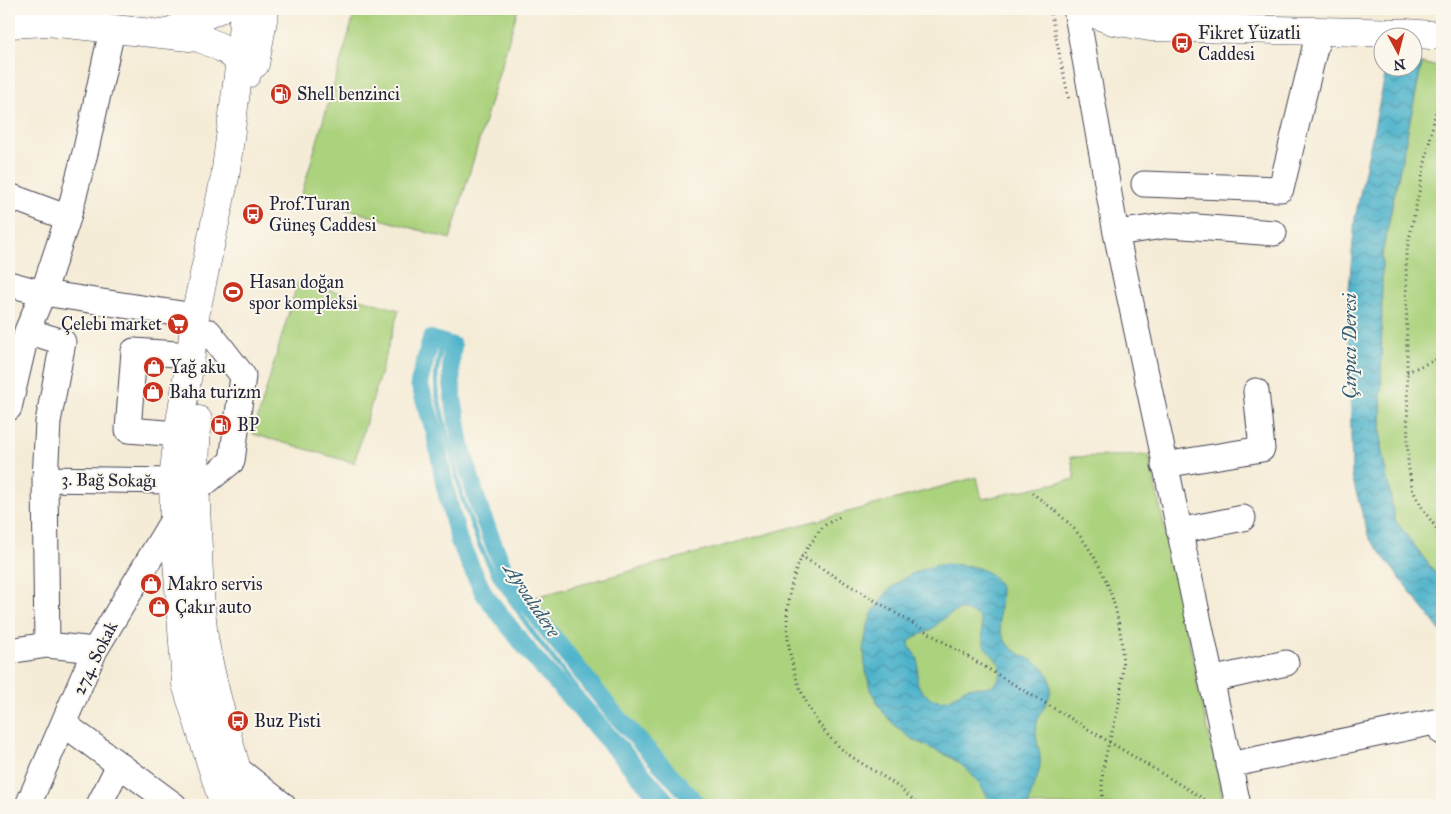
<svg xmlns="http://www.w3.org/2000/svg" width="1451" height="814" font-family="'IM FELL Great Primer',serif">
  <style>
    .green { fill: #abd27d; stroke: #667a5c }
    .water { fill: url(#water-waves); stroke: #386a83; fill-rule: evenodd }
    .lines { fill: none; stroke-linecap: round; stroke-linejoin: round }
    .stream { stroke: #4db3cb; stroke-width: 5 }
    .canal { stroke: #4db3cb; stroke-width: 18 }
    .minor-casing { stroke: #424052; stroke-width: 27 }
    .major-casing { stroke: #424052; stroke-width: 29 }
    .path { stroke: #424052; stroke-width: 3; stroke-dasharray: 1 4; stroke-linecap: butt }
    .minor { stroke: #fff; stroke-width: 25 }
    .major { stroke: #fff; stroke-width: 28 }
    .labels { text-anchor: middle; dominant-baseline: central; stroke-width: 4; stroke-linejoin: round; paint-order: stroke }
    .poi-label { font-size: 18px; fill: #22223b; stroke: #fbf7ec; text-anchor: start }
    .street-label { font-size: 18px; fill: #22223b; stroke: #fbf7ec }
    .water-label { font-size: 19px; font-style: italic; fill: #335c75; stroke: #fbf7ec }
  </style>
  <defs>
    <pattern id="water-waves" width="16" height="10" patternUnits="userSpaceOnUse" patternTransform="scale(1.25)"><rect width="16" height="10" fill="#4db3cb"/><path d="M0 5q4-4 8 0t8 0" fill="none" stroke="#4091a6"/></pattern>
  </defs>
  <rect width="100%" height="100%" fill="#fbf7ec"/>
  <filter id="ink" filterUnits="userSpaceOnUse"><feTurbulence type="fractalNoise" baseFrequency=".02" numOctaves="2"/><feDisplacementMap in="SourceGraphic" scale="10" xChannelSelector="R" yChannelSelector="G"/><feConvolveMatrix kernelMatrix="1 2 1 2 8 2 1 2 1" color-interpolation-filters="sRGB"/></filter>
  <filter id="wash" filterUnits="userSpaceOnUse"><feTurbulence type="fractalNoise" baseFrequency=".0096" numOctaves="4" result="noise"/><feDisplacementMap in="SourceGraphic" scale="20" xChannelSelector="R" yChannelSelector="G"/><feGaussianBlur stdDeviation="1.12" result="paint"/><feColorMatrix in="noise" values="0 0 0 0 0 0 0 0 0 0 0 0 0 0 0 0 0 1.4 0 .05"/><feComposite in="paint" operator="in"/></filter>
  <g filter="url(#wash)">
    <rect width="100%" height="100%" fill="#f5ecd7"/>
    <path class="green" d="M 356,9 L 518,9 L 450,239 L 301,196 Z
      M 1422,63 L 1442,68 L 1442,582 L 1395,520 L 1381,447 L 1382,254 Z
      M 298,281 L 399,310 L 354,463 L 253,434 Z
      M 1149,455 L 1224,805 L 698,805 L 612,711 L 524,600 L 977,477 L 982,499 L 1075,479 L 1071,457 Z"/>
    <path class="water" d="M 1422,63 L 1382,254 L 1381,447 L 1395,520 L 1442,582 L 1442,633 L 1369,538 L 1352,477 L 1348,301 L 1355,218 L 1386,71 L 1400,68 L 1414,68 L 1414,64 Z
      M 946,564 C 962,565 985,565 996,580 C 1009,596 990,618 1006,642 C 1019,661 1051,659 1051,688 C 1051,701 1039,711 1037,723 C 1033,738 1042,751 1040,765 C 1039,779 1030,791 1029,805 L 992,805 C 983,787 970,769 953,759 C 943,753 932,749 922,744 C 890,729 869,699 865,664 C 863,646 865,629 873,612 C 889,583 914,568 946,564 ZM 961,610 C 983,613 981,621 983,639 C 983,654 1005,659 1000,675 C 995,692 979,685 967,688 C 962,690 959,694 954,697 C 944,703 931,701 923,692 C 913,682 919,671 918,659 L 910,647 L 909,643 C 912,636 918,636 925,633 C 939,626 945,613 961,610 Z"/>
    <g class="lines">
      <path class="stream" d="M 442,343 L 436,374 L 437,394 L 462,497 L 479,544 L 496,579 L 533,633 L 583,697 L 678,805"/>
      <path class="canal" d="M 665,805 L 530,653 L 484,594 L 459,541 L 445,487 L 435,433 L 419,383 L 431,339 L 453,346 L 451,362 L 452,392 L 461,445 L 480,510 L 505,572 L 524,600 L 612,711 L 698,805"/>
    </g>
  </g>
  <g filter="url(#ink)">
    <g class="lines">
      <g class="minor-casing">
        <path id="minor" d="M 1076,9 L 1116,233 L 1238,805
          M 1144,184 L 1281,189 L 1319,31
          M 9,196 L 68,218
          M 1116,233 L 1171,225 L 1274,233
          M 9,284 L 43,293 L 195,316
          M 27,331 L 63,342 L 48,422 L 45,479 L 47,645
          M 9,408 L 27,331 L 43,293 L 68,218 L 86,149 L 112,30
          M 178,434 L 128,430 L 134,351 L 191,355
          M 1164,465 L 1262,449 L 1256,391
          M 45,479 L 173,481
          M 195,491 L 232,461 L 243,376 L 209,332
          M 1179,531 L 1243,518
          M 9,651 L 47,645 L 95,650
          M 1211,680 L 1286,663
          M 64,724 L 174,805
          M 1229,765 L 1439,721 L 1442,732
          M 236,768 L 283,805
          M 28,805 L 95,650 L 174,518
          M 99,805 L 119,765"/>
      </g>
      <g class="major-casing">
        <path id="major" d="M 1082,9 L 1113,21 L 1150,27 L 1407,33 L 1442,36
          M 9,24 L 48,22 L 199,38 C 218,45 239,54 247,74
          M 165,34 L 219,9
          M 255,64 L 265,9
          M 198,420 C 193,463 196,505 198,549 C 199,580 200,613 205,643 C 215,698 232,752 247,805
          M 224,805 L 186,684 L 174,518 L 173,481 L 178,434 L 191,355 L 195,316 L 225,177 L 240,60 L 244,9"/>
      </g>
      <path class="path" d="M 1050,9 L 1069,100
        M 1442,97 L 1439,96 L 1406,254 L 1408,463 L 1412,489 L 1424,511 L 1442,536
        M 1407,372 L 1442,357
        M 1032,493 C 1049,506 1067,519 1080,536 C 1118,585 1131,652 1117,712 C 1110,743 1097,773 1104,805
        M 839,517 C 834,520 827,523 823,527 C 818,531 815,538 811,543 C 769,599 786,693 834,742 C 851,759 871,768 890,781 C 900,788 910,797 919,805
        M 801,556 L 1214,805"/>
      <use href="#minor" class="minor"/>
      <use href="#major" class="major"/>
    </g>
  </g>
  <defs>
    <g id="bus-disc" transform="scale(1.125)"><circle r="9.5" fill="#c8321e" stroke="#fbf7ec"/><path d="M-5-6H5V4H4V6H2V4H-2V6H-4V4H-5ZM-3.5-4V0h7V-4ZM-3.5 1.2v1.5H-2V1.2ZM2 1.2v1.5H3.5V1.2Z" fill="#fff"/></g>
    <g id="fuel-disc" transform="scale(1.125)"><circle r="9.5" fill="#c8321e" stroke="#fbf7ec"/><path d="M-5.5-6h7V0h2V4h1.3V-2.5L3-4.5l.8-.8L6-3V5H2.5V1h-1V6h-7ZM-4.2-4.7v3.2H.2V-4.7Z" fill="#fff"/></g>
    <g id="stadium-disc" transform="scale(1.125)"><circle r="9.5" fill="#c8321e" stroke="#fbf7ec"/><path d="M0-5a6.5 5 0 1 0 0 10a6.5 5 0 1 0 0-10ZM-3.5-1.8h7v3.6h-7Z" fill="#fff"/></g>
    <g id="supermarket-disc" transform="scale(1.125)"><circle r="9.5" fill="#c8321e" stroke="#fbf7ec"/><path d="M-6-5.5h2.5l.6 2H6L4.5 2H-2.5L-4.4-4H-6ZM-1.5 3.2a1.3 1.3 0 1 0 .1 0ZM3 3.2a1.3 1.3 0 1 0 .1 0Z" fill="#fff"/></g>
    <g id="shop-disc" transform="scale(1.125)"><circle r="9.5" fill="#c8321e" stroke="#fbf7ec"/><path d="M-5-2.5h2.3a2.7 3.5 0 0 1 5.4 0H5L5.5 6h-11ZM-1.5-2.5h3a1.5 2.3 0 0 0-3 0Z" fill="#fff"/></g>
  </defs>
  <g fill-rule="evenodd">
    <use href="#bus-disc" x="1182" y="43"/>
    <use href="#fuel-disc" x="281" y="94"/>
    <use href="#bus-disc" x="253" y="214"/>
    <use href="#stadium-disc" x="233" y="292"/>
    <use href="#supermarket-disc" x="178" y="324"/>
    <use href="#shop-disc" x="154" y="367"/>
    <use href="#shop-disc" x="153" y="392"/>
    <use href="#fuel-disc" x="221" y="425"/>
    <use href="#shop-disc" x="151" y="584"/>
    <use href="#shop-disc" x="159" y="607"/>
    <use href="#bus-disc" x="238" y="721"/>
  </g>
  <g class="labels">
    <g class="poi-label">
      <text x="1198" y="33">Fikret Yüzatli<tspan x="1198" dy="21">Caddesi</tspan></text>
      <text x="297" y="94">Shell benzinci</text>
      <text x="269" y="204">Prof.Turan<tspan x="269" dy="21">Güneş Caddesi</tspan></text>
      <text x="249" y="282">Hasan doğan<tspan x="249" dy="21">spor kompleksi</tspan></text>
      <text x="162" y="324" text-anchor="end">Çelebi market</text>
      <text x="170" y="367">Yağ aku</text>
      <text x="169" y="392">Baha turizm</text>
      <text x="237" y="425">BP</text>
      <text x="167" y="584">Makro servis</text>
      <text x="175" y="607">Çakır auto</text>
      <text x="254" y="721">Buz Pisti</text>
    </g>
    <g class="street-label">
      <text transform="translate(109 480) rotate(1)">3. Bağ Sokağı</text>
      <text transform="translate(95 658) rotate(-64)">274. Sokak</text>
    </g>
    <g class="water-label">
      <text transform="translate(1349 346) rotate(-90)">Çırpıcı Deresi</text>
      <text transform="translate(532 600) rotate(56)">Ayvalıdere</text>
    </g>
  </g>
  <rect width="1451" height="814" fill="none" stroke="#fbf7ec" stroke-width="30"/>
  <g transform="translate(1398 52) rotate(173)"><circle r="24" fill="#fbf7ec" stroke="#a4a2a5"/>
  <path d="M0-4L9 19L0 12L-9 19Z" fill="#c8321e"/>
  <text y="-8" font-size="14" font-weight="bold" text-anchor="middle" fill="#22223b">N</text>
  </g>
</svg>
